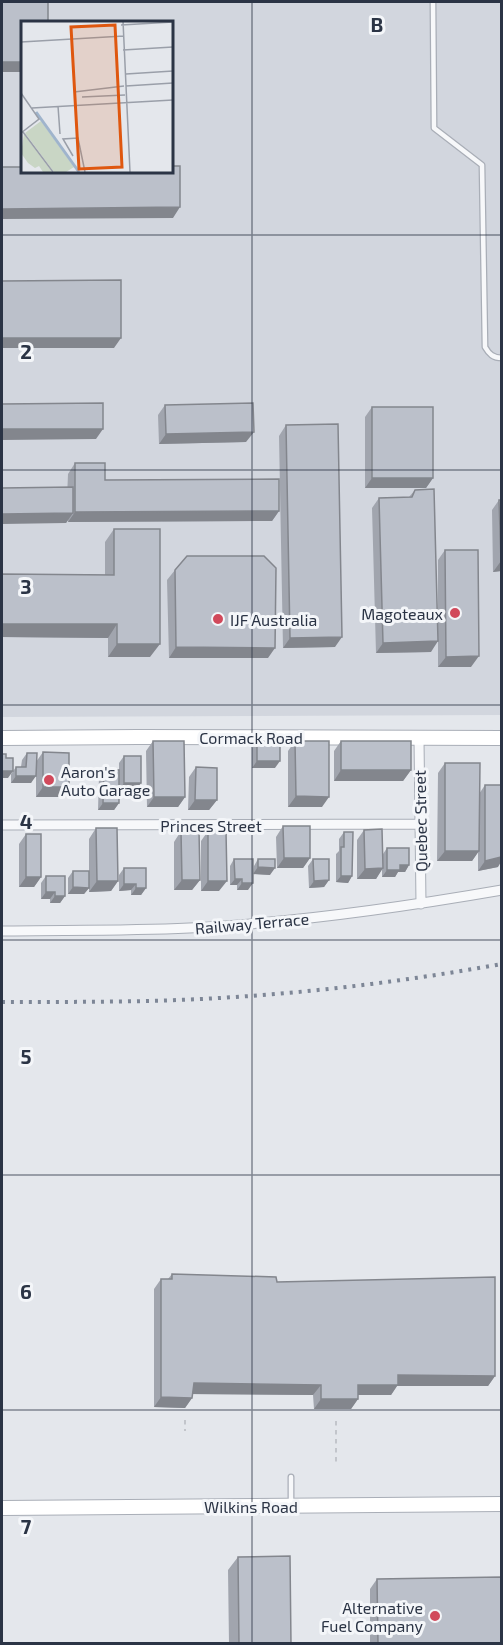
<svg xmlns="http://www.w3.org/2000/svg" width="503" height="1645" font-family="'Exo 2',sans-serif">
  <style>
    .built { fill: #d2d6de; fill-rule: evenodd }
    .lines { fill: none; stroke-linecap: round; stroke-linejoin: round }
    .lane-casing { stroke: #a9aeb7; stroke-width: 7 }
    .street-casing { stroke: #a9aeb7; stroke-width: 11 }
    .secondary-casing { stroke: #a9aeb7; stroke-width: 16 }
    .path { stroke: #c2c5cb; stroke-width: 2; stroke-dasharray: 4.5 4.5; stroke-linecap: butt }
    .lane { stroke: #f7f8fa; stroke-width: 4.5 }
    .street { stroke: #f7f8fa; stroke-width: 9 }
    .secondary { stroke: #fff; stroke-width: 14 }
    .rail { stroke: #7d8696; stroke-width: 4; stroke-dasharray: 3 6; stroke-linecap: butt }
    .wall { fill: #a1a5ae }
    .shaded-wall { fill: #83868d }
    .building { fill: #bbc0ca; stroke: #83868d; stroke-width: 1.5 }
    .grid { fill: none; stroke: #2b3445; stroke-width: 1.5; stroke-opacity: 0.55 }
    .poi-dot { fill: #d1495b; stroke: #f4f6f9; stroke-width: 2 }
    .labels { text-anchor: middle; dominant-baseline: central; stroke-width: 6; stroke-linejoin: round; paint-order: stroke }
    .poi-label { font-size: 16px; fill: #2b3445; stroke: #f4f6f9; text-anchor: end }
    .street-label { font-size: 16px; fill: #2b3445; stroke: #f4f6f9 }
    .inset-river { fill: none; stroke: #9fb4cc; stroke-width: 3 }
    .inset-road { fill: none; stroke: #9a9fa9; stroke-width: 1.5 }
    .view { fill: #df570f; fill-opacity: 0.15; stroke: #df570f; stroke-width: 3 }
    .inset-edge { fill: none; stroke: #2b3445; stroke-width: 3 }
    .grid-label { font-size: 20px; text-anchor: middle; font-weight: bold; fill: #2b3445; stroke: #f4f6f9; stroke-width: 6; stroke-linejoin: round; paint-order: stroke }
  </style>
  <rect width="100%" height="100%" fill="#e4e7ec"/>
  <path class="built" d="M 2,2 L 501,2 L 501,715 L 2,717 ZM 22,22 L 171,22 L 171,171 L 22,171 Z"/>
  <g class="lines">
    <g class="lane-casing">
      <path id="lane" d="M 433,2 L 434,128 L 482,165 L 485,347 C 489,354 493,358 502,358
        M 291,1503 L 291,1477"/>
    </g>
    <g class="street-casing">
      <path id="street" d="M 419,739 L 421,904
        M 2,825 L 420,824
        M 2,931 C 64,930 126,931 189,928 C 294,923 398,908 502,890"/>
    </g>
    <g class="secondary-casing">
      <path id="secondary" d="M 2,738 L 138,737 L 502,738
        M 2,1508 L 502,1504"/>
    </g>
    <path class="path" d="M 185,1420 L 185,1431
      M 336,1421 L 336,1466"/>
    <use href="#lane" class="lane"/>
    <use href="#street" class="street"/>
    <use href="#secondary" class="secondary"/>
    <path class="rail" d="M 2,1002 C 50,1002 99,1002 148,1001 C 266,998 385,985 502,964"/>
  </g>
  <path class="wall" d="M 165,405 L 246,442 L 159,444 L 158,415 Z
    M 372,407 L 433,478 L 426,488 L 365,488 L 365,417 Z
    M 286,425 L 335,647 L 283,648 L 279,436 Z
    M 75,463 L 105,480 L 279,511 L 272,521 L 68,522 L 68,520 L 66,523 L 68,474 Z
    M 415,490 L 431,652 L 376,653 L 372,508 L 379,498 L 409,497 Z
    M 499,500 L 501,571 L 493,572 L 492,510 Z
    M 114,529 L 150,657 L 108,657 L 108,638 L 2,637 L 2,574 L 105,575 L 105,542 Z
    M 445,550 L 471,667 L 438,667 L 438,560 Z
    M 175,570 L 268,658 L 169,658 L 167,580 Z
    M 153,741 L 185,797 L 178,807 L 147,807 L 146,751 Z
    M 257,741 L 275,768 L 252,768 L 252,748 Z
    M 295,741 L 322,807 L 288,807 L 288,751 Z
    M 341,741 L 411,770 L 403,781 L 334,781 L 334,751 Z
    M 43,752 L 69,787 L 62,797 L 36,797 L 36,770 L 31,783 L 11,783 L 11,774 L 16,767 L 21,767 L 22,760 L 27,753 L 36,762 Z
    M 124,756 L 136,790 L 119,790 L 119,803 L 114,810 L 98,810 L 99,776 L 104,769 L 119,770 L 119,763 Z
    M 445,763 L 479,794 L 485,785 L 498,867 L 478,871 L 478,852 L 472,861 L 437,861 L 438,773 Z
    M 196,767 L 217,800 L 209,810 L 188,810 L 189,777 Z
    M 283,826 L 310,858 L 303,868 L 277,868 L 276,837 Z
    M 96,828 L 118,881 L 111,891 L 89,892 L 89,885 L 89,888 L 84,894 L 68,894 L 68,878 L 73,871 L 89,871 L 89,839 Z
    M 364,830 L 383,854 L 387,848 L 409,865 L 405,872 L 398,872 L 395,877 L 382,877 L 382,869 L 376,879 L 357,879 L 357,840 Z
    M 181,831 L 200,880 L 192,890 L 174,890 L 174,842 Z
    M 208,831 L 219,891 L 201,891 L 201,841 Z
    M 344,832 L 352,876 L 348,883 L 336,882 L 336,854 L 339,851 L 339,839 Z
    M 26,834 L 41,877 L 34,887 L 19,887 L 19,844 Z
    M 234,859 L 248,890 L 237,890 L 237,885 L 230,885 L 230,866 Z
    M 258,859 L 270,875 L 253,874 L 254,866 Z
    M 313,859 L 329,880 L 324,887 L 309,888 L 308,866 Z
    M 124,868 L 146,888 L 141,895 L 131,895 L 131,890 L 119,891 L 119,875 Z
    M 46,876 L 65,896 L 60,903 L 50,903 L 50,899 L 41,899 L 41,883 Z
    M 172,1274 L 277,1282 L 495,1376 L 488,1386 L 397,1386 L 391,1395 L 358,1395 L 358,1399 L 351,1409 L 314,1409 L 313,1395 L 192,1394 L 192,1398 L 185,1408 L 154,1407 L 154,1289 L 161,1279 L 168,1279 Z
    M 238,1557 L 291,1644 L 229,1644 L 228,1570 Z
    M 377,1579 L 501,1644 L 370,1644 L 370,1589 Z"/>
  <path class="shaded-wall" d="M 2,62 L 22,62 L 22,72 L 2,72 Z
    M 180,207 L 173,218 L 2,219 L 2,209 Z
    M 2,338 L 121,338 L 114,348 L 2,348 Z
    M 2,429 L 103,429 L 96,439 L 2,440 Z
    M 254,432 L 246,442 L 159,444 L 166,434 Z
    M 372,478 L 433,478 L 426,488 L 365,488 Z
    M 279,511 L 272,521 L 68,522 L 75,512 Z
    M 73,513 L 66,523 L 2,524 L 2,514 Z
    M 501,561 L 501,571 L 493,572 Z
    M 2,624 L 117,624 L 108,638 L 2,637 Z
    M 342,637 L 335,647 L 283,648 L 290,638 Z
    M 438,641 L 431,652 L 376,653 L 383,643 Z
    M 117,644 L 160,644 L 150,657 L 108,657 Z
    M 176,647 L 275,648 L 268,658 L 169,658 Z
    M 479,656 L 471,667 L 438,667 L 446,657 Z
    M 257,761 L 280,761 L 275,768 L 252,768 Z
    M 341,770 L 411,770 L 403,781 L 334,781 Z
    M 2,771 L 13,771 L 8,778 L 2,778 Z
    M 16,776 L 36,776 L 31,783 L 11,783 Z
    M 124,783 L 141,783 L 136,790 L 119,790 Z
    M 43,787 L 69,787 L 62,797 L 36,797 Z
    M 296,796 L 329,797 L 322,807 L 288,807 Z
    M 154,797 L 185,797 L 178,807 L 147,807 Z
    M 195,800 L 217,800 L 209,810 L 188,810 Z
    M 103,803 L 119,803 L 114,810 L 98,810 Z
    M 445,851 L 479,851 L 472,861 L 437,861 Z
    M 501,857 L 501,862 L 498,867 L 478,871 L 485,861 Z
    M 284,858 L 310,858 L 303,868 L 277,868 Z
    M 400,865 L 409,865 L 405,872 L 398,872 L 395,877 L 382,877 L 387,870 Z
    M 258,867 L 275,868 L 270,875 L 253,874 Z
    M 383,868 L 376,879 L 357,879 L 365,869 Z
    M 341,876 L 352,876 L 348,883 L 336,882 Z
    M 26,877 L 41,877 L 34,887 L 19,887 Z
    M 235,879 L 242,879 L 237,885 L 230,885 Z
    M 182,880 L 200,880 L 192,890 L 174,890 Z
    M 329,880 L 324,887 L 309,888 L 314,881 Z
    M 97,881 L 118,881 L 111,891 L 89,892 Z
    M 208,881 L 227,881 L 219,891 L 201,891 Z
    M 242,883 L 253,883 L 248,890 L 237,890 Z
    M 124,884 L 136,884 L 131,890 L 119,891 Z
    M 73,887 L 89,888 L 84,894 L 68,894 Z
    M 136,888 L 146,888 L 141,895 L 131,895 Z
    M 46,892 L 55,892 L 50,899 L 41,899 Z
    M 55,896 L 65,896 L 60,903 L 50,903 Z
    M 398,1375 L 495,1376 L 488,1386 L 397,1386 L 391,1395 L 351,1395 L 358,1385 Z
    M 194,1383 L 321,1385 L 313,1395 L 186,1394 Z
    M 161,1397 L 192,1398 L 185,1408 L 154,1407 Z
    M 321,1399 L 358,1399 L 351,1409 L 314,1409 Z"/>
  <path class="building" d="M 2,2 L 48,2 L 48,22 L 22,22 L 22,62 L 2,62 Z
    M 171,166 L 180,166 L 180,207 L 2,209 L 2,167 L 22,167 L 22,171 L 171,171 Z
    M 121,280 L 121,338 L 2,338 L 2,281 Z
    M 103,403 L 103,429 L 2,429 L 2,404 Z
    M 253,403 L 254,432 L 166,434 L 165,405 Z
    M 372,407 L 433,407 L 433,478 L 372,478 Z
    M 338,424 L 342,637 L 290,638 L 286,425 Z
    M 75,463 L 105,463 L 105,480 L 279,479 L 279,511 L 75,512 Z
    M 73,487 L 73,513 L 2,514 L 2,488 Z
    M 434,489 L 438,641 L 383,643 L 379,498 L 412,497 L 415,490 Z
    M 499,500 L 501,500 L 501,561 Z
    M 114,529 L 160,529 L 160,644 L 117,644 L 117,624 L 2,624 L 2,574 L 114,575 Z
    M 445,550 L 478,550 L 479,656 L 446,657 Z
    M 187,556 L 264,556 L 276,568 L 275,648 L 176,647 L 175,570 Z
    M 153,741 L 184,741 L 185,797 L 154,797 Z
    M 257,741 L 280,742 L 280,761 L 257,761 Z
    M 295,741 L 329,741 L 329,797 L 296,796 Z
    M 341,741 L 411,741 L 411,770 L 341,770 Z
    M 43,752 L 69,753 L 69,787 L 43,787 Z
    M 27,753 L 37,753 L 36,776 L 16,776 L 16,767 L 26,767 Z
    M 2,754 L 6,754 L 6,758 L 13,758 L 13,771 L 2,771 Z
    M 124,756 L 141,756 L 141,783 L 124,783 Z
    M 445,763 L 480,763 L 479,851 L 445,851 Z
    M 196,767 L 217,768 L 217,800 L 195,800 Z
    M 104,769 L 119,770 L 119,803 L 103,803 Z
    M 485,785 L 501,785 L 501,857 L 485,861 Z
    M 283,826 L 310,826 L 310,858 L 284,858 Z
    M 96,828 L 117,828 L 118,881 L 97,881 Z
    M 382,829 L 383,868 L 365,869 L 364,830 Z
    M 181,831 L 199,831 L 200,880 L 182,880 Z
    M 208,831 L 226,831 L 227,881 L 208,881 Z
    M 344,832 L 353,832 L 352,876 L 341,876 L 341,847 L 344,847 Z
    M 26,834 L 41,834 L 41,877 L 26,877 Z
    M 387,848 L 409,848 L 409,865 L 400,865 L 400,870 L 387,870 Z
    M 234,859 L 253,859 L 253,883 L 242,883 L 242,879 L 235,879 Z
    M 258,859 L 275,859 L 275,868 L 258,867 Z
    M 313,859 L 329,859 L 329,880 L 314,881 Z
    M 124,868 L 146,868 L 146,888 L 136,888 L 136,884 L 124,884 Z
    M 73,871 L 89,871 L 89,888 L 73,887 Z
    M 46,876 L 65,876 L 65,896 L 55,896 L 55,892 L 46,892 Z
    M 172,1274 L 276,1277 L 277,1282 L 495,1277 L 495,1376 L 398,1375 L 398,1385 L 358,1385 L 358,1399 L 321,1399 L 321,1385 L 194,1383 L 192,1398 L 161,1397 L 161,1279 L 172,1279 Z
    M 290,1556 L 291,1644 L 239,1644 L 238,1557 Z
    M 501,1577 L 501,1644 L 378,1644 L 377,1579 Z"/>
  <path class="grid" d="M 252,2 L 252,1644M 2,235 L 502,235M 2,470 L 502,470M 2,705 L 502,705M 2,940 L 502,940M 2,1175 L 502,1175M 2,1410 L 502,1410"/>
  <g class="poi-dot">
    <circle cx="455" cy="613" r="6"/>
    <circle cx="218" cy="619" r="6"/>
    <circle cx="49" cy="780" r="6"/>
    <circle cx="435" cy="1616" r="6"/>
  </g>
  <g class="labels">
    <g class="poi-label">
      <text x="443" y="613">Magoteaux</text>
      <text x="230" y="619" text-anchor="start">IJF Australia</text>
      <text x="61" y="771" text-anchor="start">Aaron's<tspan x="61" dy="18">Auto Garage</tspan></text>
      <text x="423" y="1607">Alternative<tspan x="423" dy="18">Fuel Company</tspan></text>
    </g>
    <g class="street-label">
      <text x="251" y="737">Cormack Road</text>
      <text transform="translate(420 821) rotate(-91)">Quebec Street</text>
      <text x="211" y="825">Princes Street</text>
      <text transform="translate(252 923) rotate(-5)">Railway Terrace</text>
      <text x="251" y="1506">Wilkins Road</text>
    </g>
  </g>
  <g transform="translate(21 21)">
    <rect width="152" height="152" fill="#e4e7ec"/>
    <path d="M 20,100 L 53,146 L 45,151 L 33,151 L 4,112 ZM 3,113 L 31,151 L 22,151 L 18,145 L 14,147 L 7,142 L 0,132 Z" fill="#c9d6c5"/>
    <path class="inset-river" d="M 15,91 L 58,151"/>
    <path class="inset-road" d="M 102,0 L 109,151M 100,4 L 152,1M 0,21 L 103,15M 102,29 L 152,26M 105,53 L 152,50M 105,65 L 152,62M 53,71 L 103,65M 0,72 L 18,98 L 0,112M 61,76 L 104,74M 37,85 L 39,113M 11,87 L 152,79M 2,111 L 32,151M 52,135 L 42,118 L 57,117 L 64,151"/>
    <path class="view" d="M 94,4 L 101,146 L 58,148 L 50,6 Z"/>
    <rect width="152" height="152" class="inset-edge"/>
  </g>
  <g class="grid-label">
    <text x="377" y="32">B</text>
    <text x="26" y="359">2</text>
    <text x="26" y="594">3</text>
    <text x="26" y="829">4</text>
    <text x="26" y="1064">5</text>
    <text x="26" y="1299">6</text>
    <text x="26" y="1534">7</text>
  </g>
  <rect width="503" height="1645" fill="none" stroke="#2b3445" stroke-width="6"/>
</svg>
